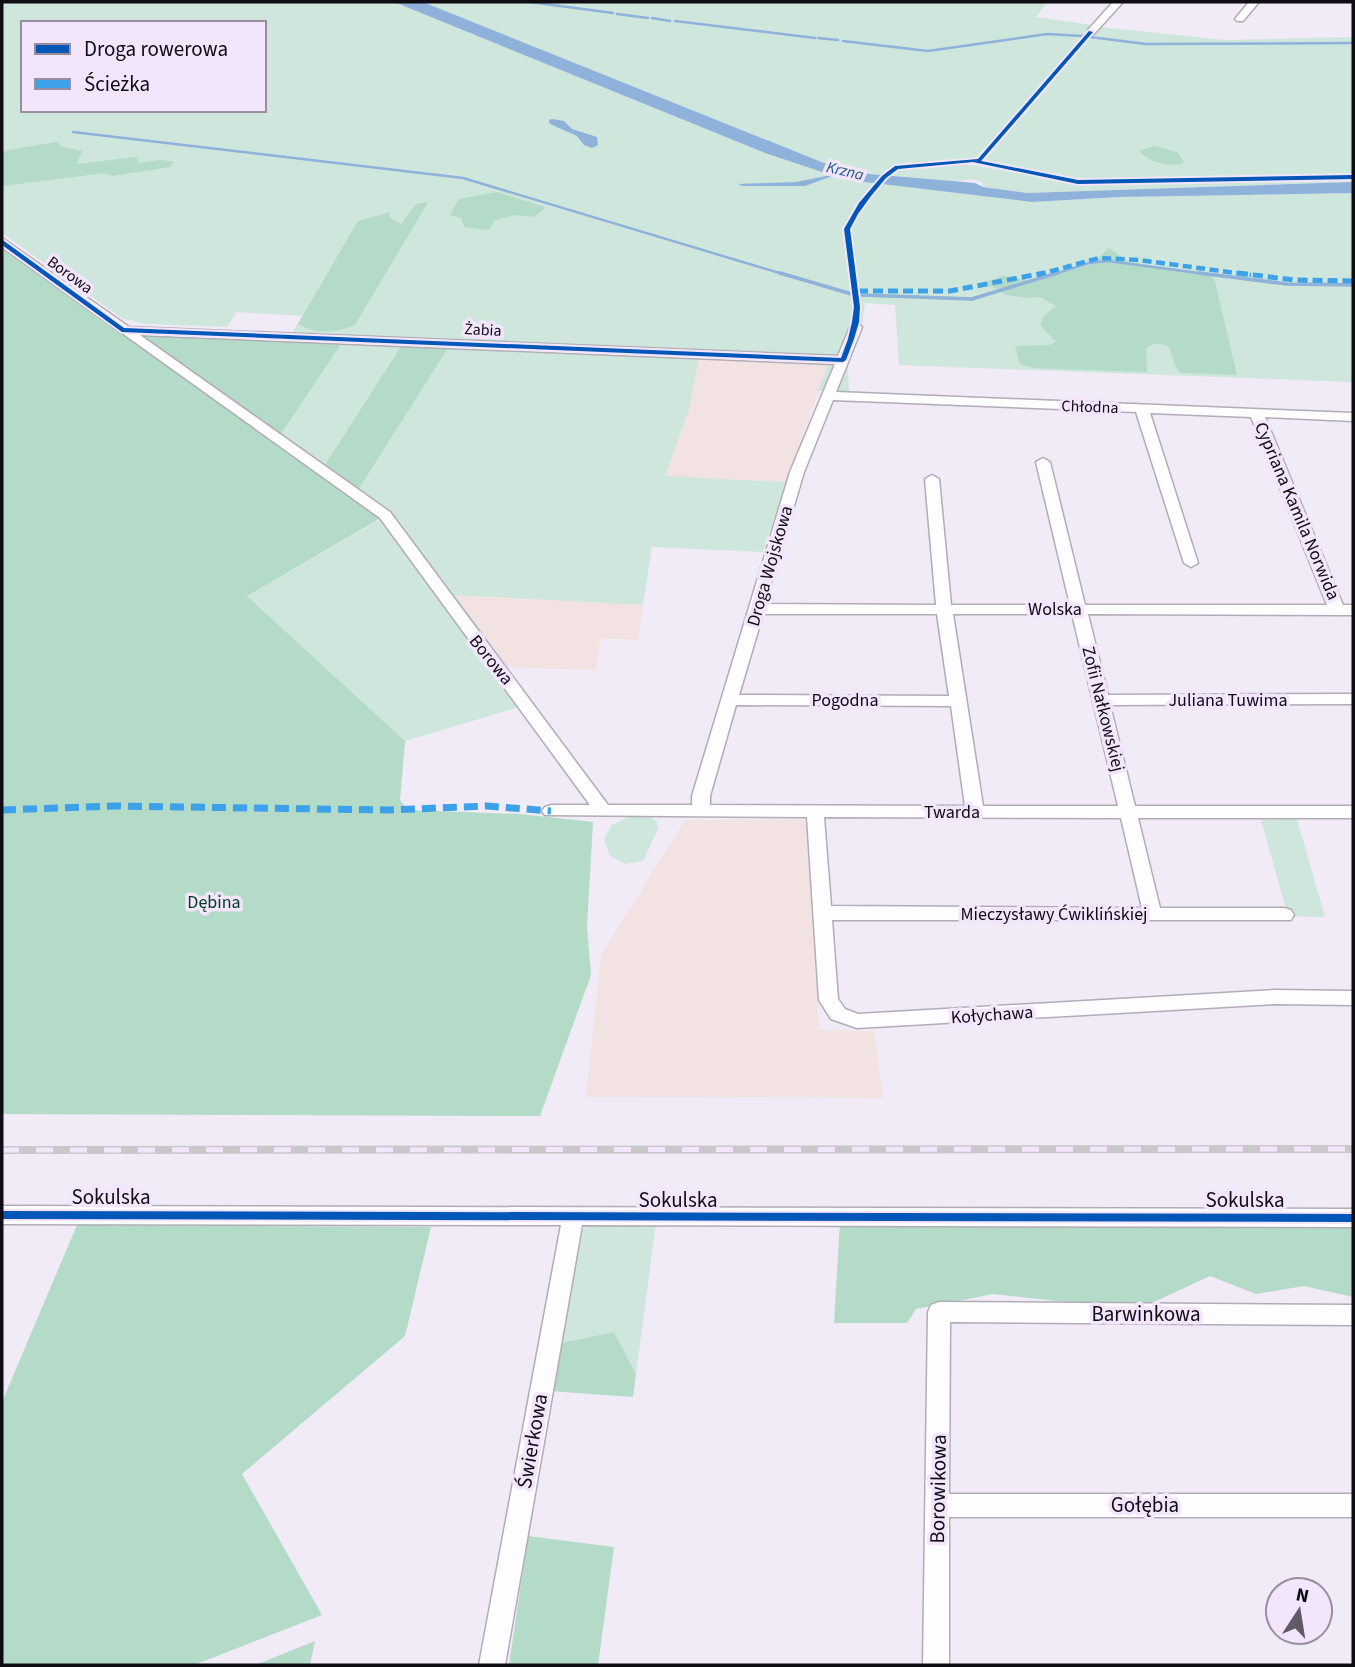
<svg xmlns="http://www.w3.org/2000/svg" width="1355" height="1667" font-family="'Source Sans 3',sans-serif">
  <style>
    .industrial { fill: #f2e2e2 }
    .green { fill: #cee6db; fill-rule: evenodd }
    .forest { fill: #b4dac8 }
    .water { fill: #8eb2da }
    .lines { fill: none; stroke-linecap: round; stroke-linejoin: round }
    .stream-far1 { stroke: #8eb2da; stroke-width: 2.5 }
    .stream { stroke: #8eb2da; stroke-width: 3.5 }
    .minor-casing { stroke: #b2acb6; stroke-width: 3 }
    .minor { fill: #fdfcfe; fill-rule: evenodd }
    .rail-casing { stroke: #c9c7ca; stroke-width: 8 }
    .rail { stroke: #f2e5fc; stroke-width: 5; stroke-dasharray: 17; stroke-linecap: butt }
    .quiet-far2 { stroke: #3da1ea; stroke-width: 4.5; stroke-dasharray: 9 4.5; stroke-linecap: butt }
    .quiet-far1 { stroke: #3da1ea; stroke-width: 5; stroke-dasharray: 10 5; stroke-linecap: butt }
    .quiet { stroke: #3da1ea; stroke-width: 7; stroke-dasharray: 14 7; stroke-linecap: butt }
    .cycleway-casing { stroke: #f2e5fc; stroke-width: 4 }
    .cycleway { fill: #0057b8; fill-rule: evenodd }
    .labels { text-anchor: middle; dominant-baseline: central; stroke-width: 7; stroke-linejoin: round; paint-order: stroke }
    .far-water-label { font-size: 16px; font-style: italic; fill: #1f5a8c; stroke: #f2e5fc }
    .far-street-label { font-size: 16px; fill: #100c13; stroke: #f2e5fc }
    .street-label { font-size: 18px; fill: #100c13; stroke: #f2e5fc }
    .park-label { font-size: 18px; fill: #003c21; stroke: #f2e5fc }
    .near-street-label { font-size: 21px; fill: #100c13; stroke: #f2e5fc }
  </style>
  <rect width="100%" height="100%" fill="#f1eaf7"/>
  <path class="industrial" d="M 699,357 L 829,362 L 786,482 L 665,476 L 689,410 Z
    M 454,595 L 643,605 L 638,640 L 600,638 L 596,670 L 507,667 Z
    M 801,819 L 806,823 L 819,1030 L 874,1031 L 883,1098 L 586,1097 L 601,955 L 685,820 Z"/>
  <path class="green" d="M 2,2 L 394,2 L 765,153 C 802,165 839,180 878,183 L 845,229 C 847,253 855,276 857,299 C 860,331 838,363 825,391 L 818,391 L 829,362 L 699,357 L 689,410 L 665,476 L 786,482 L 763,552 L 652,547 L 643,605 L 455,595 L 533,703 L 405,741 L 247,596 L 381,519 L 353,499 L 402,344 L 325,466 L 281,434 L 342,342 L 290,337 L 302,316 L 237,312 L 227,327 L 146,324 L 123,319 L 2,233 ZM 23,23 L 264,23 L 264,110 L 23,110 Z
    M 423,2 L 1047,2 L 1036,17 L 1092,25 L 1085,38 L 979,159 L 966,162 L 895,167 L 885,170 L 884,175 L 869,174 L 824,163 Z
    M 1100,27 L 1225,40 L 1353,37 L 1353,176 L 1170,177 L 1085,181 L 1061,179 L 985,163 L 984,161 Z
    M 966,164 L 1079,183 L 1353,179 L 1353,182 L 1027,193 L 983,187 L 982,182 L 973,179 L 953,182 L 886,175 L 900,168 Z
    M 880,183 L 1032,202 L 1120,197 L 1353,193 L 1353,382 L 899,365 L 895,305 L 865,303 L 861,333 L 848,366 L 849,393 L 836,392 L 860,312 L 860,295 L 849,228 Z
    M 632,815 L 649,816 L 657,822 L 658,829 L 643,861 L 625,864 L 610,856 L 604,839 L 612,825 Z
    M 1297,819 L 1325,917 L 1288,916 L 1261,820 Z
    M 656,1222 L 636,1374 L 614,1332 L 556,1344 L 583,1230 L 592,1223 Z"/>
  <path class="forest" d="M 57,142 L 63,147 L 82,151 L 77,164 L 136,157 L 139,163 L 160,160 L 174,162 L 170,167 L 112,176 L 105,173 L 2,186 L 2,153 L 8,150 Z
    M 1154,146 L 1177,152 L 1184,162 C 1170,169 1149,162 1139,151 Z
    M 497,192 L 545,207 L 544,209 L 534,217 L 515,215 L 495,220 L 489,230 L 464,227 L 461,218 L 450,215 L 459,199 Z
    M 428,202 L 355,325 C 334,333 318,335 298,324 L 358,221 L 390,212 L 389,217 L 401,224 L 416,204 Z
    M 2,238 L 133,331 L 343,341 L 281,434 L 325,465 L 403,343 L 449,346 L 353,498 L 381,518 L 247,596 L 405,741 L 400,800 L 408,810 L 519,814 L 593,822 L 587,927 L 591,975 L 540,1116 L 2,1114 Z
    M 1109,248 L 1129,262 L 1209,273 L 1215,282 L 1237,375 L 1181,373 L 1176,368 L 1169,347 C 1160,343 1153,342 1146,349 L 1147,372 L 1034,368 L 1020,364 L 1015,346 L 1049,345 L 1056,342 L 1040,325 L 1044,316 L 1056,306 L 1040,297 L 1026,298 L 1005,295 L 1000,290 L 986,285 L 986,282 L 1002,276 L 1029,280 L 1057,275 L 1092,264 Z
    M 840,1222 L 1353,1222 L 1353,1297 L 1304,1286 L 1256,1294 L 1210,1276 L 1154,1302 L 1084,1304 L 993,1294 L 916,1309 L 907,1323 L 834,1323 Z
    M 77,1225 L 431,1227 L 405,1336 L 242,1474 L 322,1615 L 194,1665 L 2,1665 L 2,1402 Z
    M 614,1332 L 636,1374 L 633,1397 L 549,1391 L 556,1344 Z
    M 528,1536 L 614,1547 L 598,1665 L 509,1665 Z
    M 315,1641 L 310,1665 L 255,1665 Z"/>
  <path class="water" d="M 394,2 L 423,2 L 824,163 L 869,174 L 975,183 L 983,187 L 1027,193 L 1353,182 L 1353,193 L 1120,197 L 1032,202 L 857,181 L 835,175 L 805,186 L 742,186 L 738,184 L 796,182 L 831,175 L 765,153 Z
    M 552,119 L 564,121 L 572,129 L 597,137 L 598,145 L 592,148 L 584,145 L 577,136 L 550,124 L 549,120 Z"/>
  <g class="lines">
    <path class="stream-far1" d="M 530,2 L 613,13
      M 617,14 L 648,18
      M 652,18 L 670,21
      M 675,21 L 815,38
      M 1090,37 L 1146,44 L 1353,43
      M 818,38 L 838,40
      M 843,41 L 928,51 L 1047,34 L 1083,36
      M 73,132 L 463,178 L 786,275
      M 1052,275 L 1089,263 L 1108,261 L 1213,275"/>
    <path class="stream" d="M 780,273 L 855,295
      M 1199,273 L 1287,284 L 1353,285
      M 862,295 L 972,299 L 1057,273"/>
    <g class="minor-casing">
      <path id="minor" d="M 1113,2 L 1123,2 L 1094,34 L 1088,34 L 1088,30 Z
        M 1249,2 L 1259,2 L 1243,21 L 1237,21 L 1235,19 Z
        M 2,238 L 129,327 L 838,356 L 850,327 L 856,323 L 862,327 L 836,392 L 1353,413 L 1353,421 L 1265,417 L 1343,605 L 1353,605 L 1353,615 L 1088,614 L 1108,695 L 1353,694 L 1353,704 L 1110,705 L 1135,806 L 1353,806 L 1353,818 L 1138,818 L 1160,908 L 1285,908 L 1291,910 L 1294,915 L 1291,920 L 832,920 L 838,999 L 845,1009 L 858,1014 L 1275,990 L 1353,991 L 1353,1005 L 1275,1004 L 857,1028 L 831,1019 L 819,1000 L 807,817 L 545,815 L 542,811 L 545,807 L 551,805 L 590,805 L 380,518 L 2,247 ZM 140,335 L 835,364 L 790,472 L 692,796 L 692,805 L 608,805 L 390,512 ZM 833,400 L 1136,412 L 1184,563 L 1191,567 L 1198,563 L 1150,413 L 1251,417 L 1327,605 L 1085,605 L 1050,462 L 1043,458 L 1036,462 L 1070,605 L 951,605 L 939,479 L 932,475 L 925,479 L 936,605 L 765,604 L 804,472 ZM 763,614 L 937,614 L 949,696 L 739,695 ZM 953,614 L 1072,614 L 1118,806 L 983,806 ZM 736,705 L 951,706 L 965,806 L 710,805 L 710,796 ZM 824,817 L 1121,818 L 1142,908 L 831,906 Z
        M 2,1206 L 1353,1209 L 1353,1227 L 582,1225 L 505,1665 L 479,1665 L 561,1225 L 2,1224 Z
        M 939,1302 L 1353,1305 L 1353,1325 L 950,1322 L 949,1494 L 1353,1494 L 1353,1517 L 949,1517 L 949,1665 L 923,1665 L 928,1312 L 931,1305 Z"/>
    </g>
    <use href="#minor" class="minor"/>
    <g class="rail-casing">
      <path id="rail" d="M 2,1150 L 1353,1149"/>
    </g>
    <use href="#rail" class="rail"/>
    <path class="quiet-far2" d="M 1037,275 L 1099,258 L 1139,260 L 1251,275"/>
    <path class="quiet-far1" d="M 1238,273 L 1294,280 L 1353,281
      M 858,291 L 950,291 L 1044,273"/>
    <path class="quiet" d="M 2,810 L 116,806 L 389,810 L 487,806 L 551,811"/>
    <g class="cycleway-casing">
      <path id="cycleway" d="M 1089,31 L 1093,32 L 981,161 L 1078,180 L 1353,175 L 1353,179 L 1078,184 L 973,162 L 898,169 L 886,178 L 871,196 L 858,214 L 850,229 L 860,307 L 859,322 L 854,339 L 846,360 L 843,362 L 122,332 L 2,245 L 2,240 L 4,241 L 124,328 L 841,358 L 848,339 L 852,322 L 854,307 L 844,229 L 859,203 L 882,176 L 895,166 L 978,159 Z
        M 2,1211 L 1353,1214 L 1353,1222 L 2,1219 Z"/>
    </g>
    <use href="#cycleway" class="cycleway"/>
  </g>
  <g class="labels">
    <g class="far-water-label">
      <text transform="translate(845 171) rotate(13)">Krzna</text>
    </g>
    <g class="far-street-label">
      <text transform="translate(70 275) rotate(36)">Borowa</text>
      <text transform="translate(483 330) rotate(3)">Żabia</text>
      <text transform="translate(1090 407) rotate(2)">Chłodna</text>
    </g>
    <g class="street-label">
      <text transform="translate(1297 511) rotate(67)">Cypriana Kamila Norwida</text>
      <text transform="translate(770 566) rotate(-74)">Droga Wojskowa</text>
      <text x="1055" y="609">Wolska</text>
      <text transform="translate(491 660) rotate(51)">Borowa</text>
      <text x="845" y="700">Pogodna</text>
      <text x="1228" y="700">Juliana Tuwima</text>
      <text transform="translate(1103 709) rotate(76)">Zofii Nałkowskiej</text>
      <text x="952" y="812">Twarda</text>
      <text x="1054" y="914">Mieczysławy Ćwiklińskiej</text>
      <text transform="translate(992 1015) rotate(-4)">Kołychawa</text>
    </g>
    <g class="park-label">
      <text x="214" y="902">Dębina</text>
    </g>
    <g class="near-street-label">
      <text x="111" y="1197">Sokulska</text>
      <text x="678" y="1200">Sokulska</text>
      <text x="1245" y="1200">Sokulska</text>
      <text x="1146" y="1314">Barwinkowa</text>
      <text transform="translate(532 1441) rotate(-80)">Świerkowa</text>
      <text transform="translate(938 1489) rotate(-89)">Borowikowa</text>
      <text x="1145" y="1505">Gołębia</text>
    </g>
  </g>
  <rect width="1355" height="1667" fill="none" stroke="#100c13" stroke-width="7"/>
  <rect x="21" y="21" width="245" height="91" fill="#f2e5fc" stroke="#988e9f" stroke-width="2"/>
  <rect x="35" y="44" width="35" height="10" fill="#0057b8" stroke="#988e9f" stroke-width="2"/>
  <text x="84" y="56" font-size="21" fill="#100c13">Droga rowerowa</text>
  <rect x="35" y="79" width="35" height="10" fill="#3da1ea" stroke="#988e9f" stroke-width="2"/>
  <text x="84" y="91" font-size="21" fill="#100c13">Ścieżka</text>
  <g transform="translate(1299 1611) rotate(12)"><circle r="33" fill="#f2e5fc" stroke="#988e9f" stroke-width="2"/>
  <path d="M0-5L12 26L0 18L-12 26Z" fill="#5f5a63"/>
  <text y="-10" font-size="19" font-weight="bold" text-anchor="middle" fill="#100c13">N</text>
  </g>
</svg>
